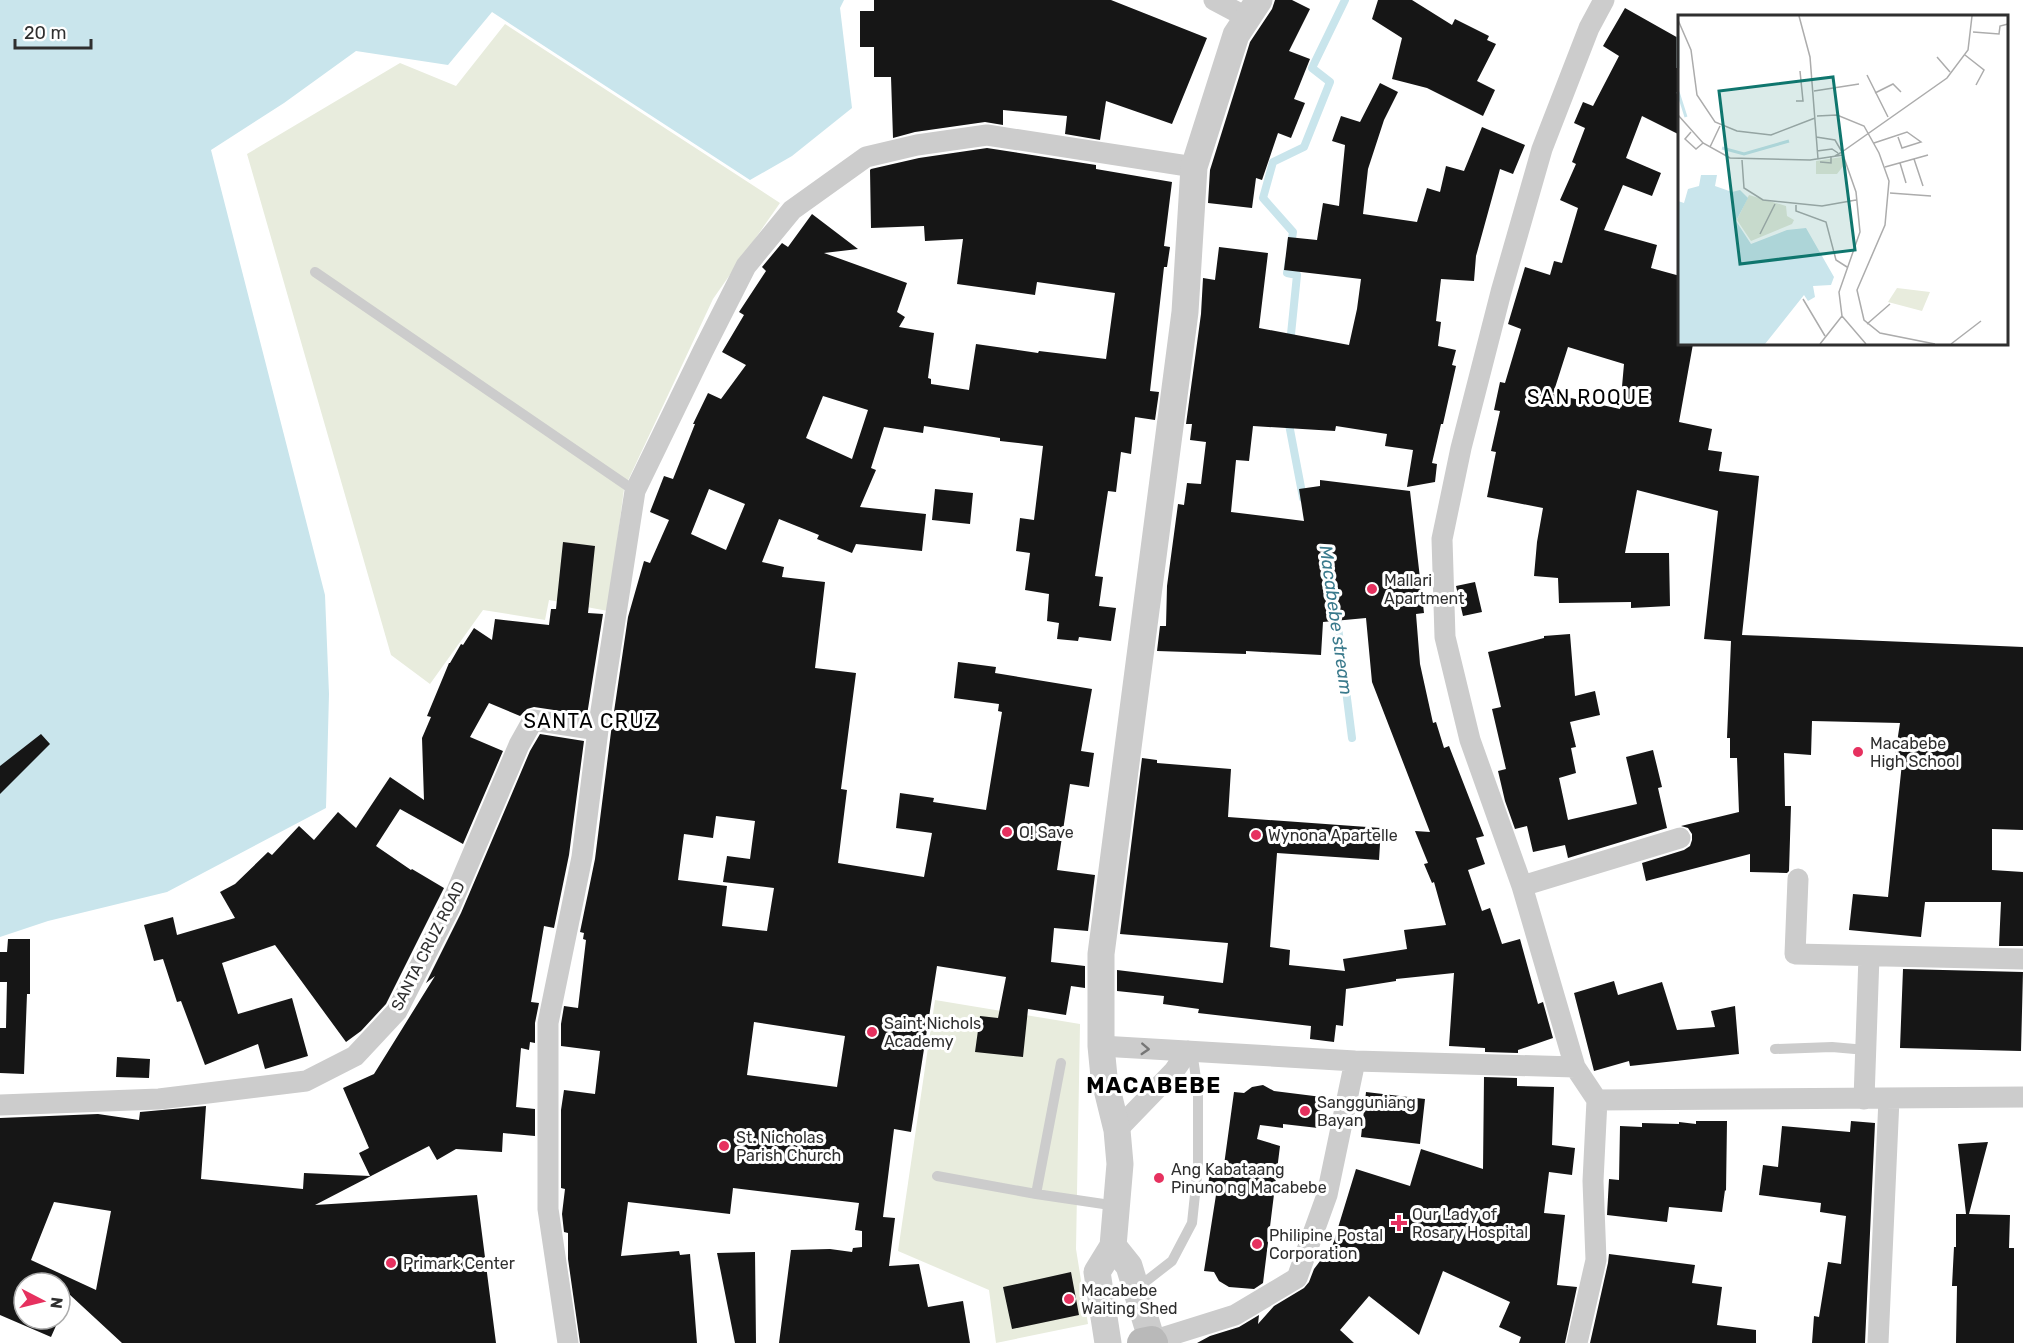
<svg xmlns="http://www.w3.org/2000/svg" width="2023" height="1343" font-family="Rubik,sans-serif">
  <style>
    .green { fill: #e8ecdd }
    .water { fill: #c9e5ec }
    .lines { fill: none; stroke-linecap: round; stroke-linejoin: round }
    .stream { stroke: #c9e5ec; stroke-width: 8 }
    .building { fill: #161616; fill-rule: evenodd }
    .service { stroke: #ccc; stroke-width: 10 }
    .minor { stroke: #ccc; stroke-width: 21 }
    .tertiary { stroke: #ccc; stroke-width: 27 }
    .secondary { stroke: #b9b9b9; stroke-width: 30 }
    .oneway { stroke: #767676 }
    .poi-dot { fill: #e6315f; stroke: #fff; stroke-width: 2 }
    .labels { text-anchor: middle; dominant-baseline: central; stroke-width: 6; stroke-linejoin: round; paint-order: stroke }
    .poi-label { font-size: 16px; fill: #2f2f2f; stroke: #fff; text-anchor: start }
    .street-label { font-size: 16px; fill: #2f2f2f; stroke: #fff }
    .water-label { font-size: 18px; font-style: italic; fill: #3a7a8c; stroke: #fff }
    .quarter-label { font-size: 20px; letter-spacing: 1.5px; fill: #000; stroke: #fff }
    .district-label { font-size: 22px; font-weight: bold; letter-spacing: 1.5px; fill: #000; stroke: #fff }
    .inset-river { fill: none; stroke: #c9e5ec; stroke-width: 3 }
    .inset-road { fill: none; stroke: #acacac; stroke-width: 1.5 }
    .view { fill: #0f766e; fill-opacity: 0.15; stroke: #0f766e; stroke-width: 3 }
    .inset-edge { fill: none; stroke: #2f2f2f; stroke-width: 3 }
  </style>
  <rect width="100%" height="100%" fill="#fff"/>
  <path class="green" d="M 505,24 L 780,203 L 713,299 L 624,489 L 608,611 L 549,600 L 545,620 L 483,610 L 430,684 L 391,655 L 247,154 L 400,63 L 456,86 Z
    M 935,1000 L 1080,1024 L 1076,1249 L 1088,1324 L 996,1343 L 989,1290 L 898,1251 Z"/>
  <path class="water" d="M 0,0 L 844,0 L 840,8 L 852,108 L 792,156 L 750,180 L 492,12 L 448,65 L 356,51 L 284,103 L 211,150 L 325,595 L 329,694 L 326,808 L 167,892 L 48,921 L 0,937 Z"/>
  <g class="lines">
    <path class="stream" d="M 1291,245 L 1293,232 L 1263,198 L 1273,162 L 1304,147 L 1330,82 L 1312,68 L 1345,0
      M 1289,260 L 1287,273 L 1297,275 L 1290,344
      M 1288,419 L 1303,498
      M 1336,611 L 1352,738"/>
  </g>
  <path class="building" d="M 874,0 L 1111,0 L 1207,38 L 1172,124 L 1106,101 L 1100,140 L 1065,134 L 1067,116 L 1003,110 L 1003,125 L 985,122 L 915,132 L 893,138 L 891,77 L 874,77 L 874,47 L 860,47 L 860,11 L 874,11 Z
    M 1275,0 L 1292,0 L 1310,9 L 1289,51 L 1310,59 L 1294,99 L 1305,103 L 1291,138 L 1278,133 L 1262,180 L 1256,178 L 1252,208 L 1208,203 L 1210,170 L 1250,42 L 1272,9 Z
    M 1378,0 L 1412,0 L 1452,25 L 1455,19 L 1489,36 L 1487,40 L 1496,44 L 1477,81 L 1495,90 L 1483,116 L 1427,88 L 1392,79 L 1402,38 L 1372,19 Z
    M 1625,8 L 1680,39 L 1680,135 L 1642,116 L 1626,158 L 1661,173 L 1652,196 L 1623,185 L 1604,230 L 1657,245 L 1651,268 L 1680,276 L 1680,344 L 1693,344 L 1679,422 L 1712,429 L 1708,450 L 1722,452 L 1719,471 L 1759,476 L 1742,635 L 2023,647 L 2023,830 L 1992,829 L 1992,870 L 2023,872 L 2023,946 L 1999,946 L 2001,902 L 1925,902 L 1921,937 L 1849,930 L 1853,894 L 1888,897 L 1902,763 L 1894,762 L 1900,723 L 1812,721 L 1811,755 L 1784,753 L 1785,806 L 1791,806 L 1789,871 L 1787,873 L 1750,872 L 1750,854 L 1646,881 L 1642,863 L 1684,850 L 1690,846 L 1692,840 L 1692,834 L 1688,828 L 1681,826 L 1739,812 L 1737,758 L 1730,758 L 1730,738 L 1727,738 L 1731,641 L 1704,639 L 1718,511 L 1637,490 L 1625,553 L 1669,553 L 1670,606 L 1631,608 L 1631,602 L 1559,603 L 1558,578 L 1534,576 L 1537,542 L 1543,508 L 1487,497 L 1496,452 L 1491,451 L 1500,411 L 1494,410 L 1500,382 L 1505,383 L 1521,329 L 1508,324 L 1525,267 L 1550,275 L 1554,261 L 1562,263 L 1578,208 L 1560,200 L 1576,164 L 1572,162 L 1585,128 L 1574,123 L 1583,102 L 1593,106 L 1619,56 L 1603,46 ZM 1568,347 L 1624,364 L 1620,409 L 1553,394 Z
    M 1380,83 L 1398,92 L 1384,120 L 1368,169 L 1363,214 L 1417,222 L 1427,188 L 1440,192 L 1446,166 L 1464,171 L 1482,127 L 1525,145 L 1513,174 L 1500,169 L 1476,256 L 1474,281 L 1441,279 L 1436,321 L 1441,322 L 1438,346 L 1456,350 L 1452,365 L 1456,366 L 1443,424 L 1441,424 L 1432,463 L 1437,464 L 1435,482 L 1407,487 L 1413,450 L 1385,446 L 1387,434 L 1336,426 L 1335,431 L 1253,426 L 1249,461 L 1236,460 L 1231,512 L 1304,521 L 1299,489 L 1320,486 L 1320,480 L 1410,491 L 1424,613 L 1416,614 L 1420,664 L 1433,723 L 1436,722 L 1444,748 L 1449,746 L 1484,836 L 1476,838 L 1485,864 L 1468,870 L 1482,911 L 1490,908 L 1502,944 L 1520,939 L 1538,1004 L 1543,1002 L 1553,1038 L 1518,1050 L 1518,1053 L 1485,1052 L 1485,1048 L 1449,1046 L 1454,973 L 1396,979 L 1396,981 L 1346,989 L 1343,1026 L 1336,1025 L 1334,1042 L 1310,1039 L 1311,1026 L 1198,1013 L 1199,1009 L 1163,1004 L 1164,996 L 1117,991 L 1117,970 L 1223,983 L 1228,943 L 1120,934 L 1142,758 L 1157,760 L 1157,763 L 1231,769 L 1228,817 L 1381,828 L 1379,860 L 1277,853 L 1270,947 L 1290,950 L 1289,965 L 1345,971 L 1343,959 L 1407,949 L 1404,930 L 1446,925 L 1434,882 L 1432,883 L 1424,864 L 1428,863 L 1415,831 L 1430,832 L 1372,682 L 1366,618 L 1323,622 L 1321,655 L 1246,651 L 1246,654 L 1157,651 L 1160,626 L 1166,626 L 1167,586 L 1178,504 L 1184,505 L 1187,483 L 1201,484 L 1206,442 L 1190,440 L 1192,424 L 1186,424 L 1201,314 L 1203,278 L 1215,280 L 1219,247 L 1268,253 L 1259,328 L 1349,345 L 1357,309 L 1361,279 L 1284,270 L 1288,237 L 1317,240 L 1323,203 L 1339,206 L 1345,145 L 1332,141 L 1341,116 L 1360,122 Z
    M 987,148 L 1096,165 L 1096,169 L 1172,182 L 1164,246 L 1170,247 L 1167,267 L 1164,267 L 1150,391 L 1159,392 L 1155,420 L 1135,417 L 1131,454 L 1121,452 L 1116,492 L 1108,491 L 1095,576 L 1103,577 L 1099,606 L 1116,608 L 1111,641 L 1079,637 L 1078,641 L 1057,639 L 1059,623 L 1047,621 L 1049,594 L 1025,590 L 1030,553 L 1016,551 L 1020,518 L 1034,520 L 1043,446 L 1000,441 L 1000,438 L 924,426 L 923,433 L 884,427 L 871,468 L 876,470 L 860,507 L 926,514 L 922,551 L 856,544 L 852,553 L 817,539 L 819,535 L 779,519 L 762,562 L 784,567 L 782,577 L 825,582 L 815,668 L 856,673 L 841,789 L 847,790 L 838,863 L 924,877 L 932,833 L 896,828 L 900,793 L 934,798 L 933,802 L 986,810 L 1002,712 L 998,711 L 999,704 L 954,698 L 958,662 L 996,667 L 995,673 L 1092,689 L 1081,751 L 1094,753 L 1089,787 L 1070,784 L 1057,870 L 1095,875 L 1088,931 L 1054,928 L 1051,962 L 1085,966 L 1085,988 L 1071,986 L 1066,1015 L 1028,1009 L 1023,1057 L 975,1052 L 980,1016 L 998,1018 L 1006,977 L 937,966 L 911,1132 L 894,1129 L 883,1217 L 895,1218 L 889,1266 L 919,1264 L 928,1307 L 963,1301 L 970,1343 L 779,1343 L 791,1250 L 830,1249 L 852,1252 L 853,1248 L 862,1247 L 862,1231 L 855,1230 L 859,1203 L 733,1188 L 730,1214 L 628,1202 L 621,1256 L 679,1251 L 680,1255 L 690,1254 L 697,1343 L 580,1343 L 568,1259 L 568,1233 L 564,1232 L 562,1214 L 565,1189 L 561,1188 L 561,1110 L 564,1090 L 595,1094 L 600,1051 L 561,1046 L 561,1024 L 564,1006 L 578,1008 L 586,940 L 583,939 L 584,933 L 580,932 L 595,859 L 611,732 L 628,617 L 644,561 L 650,563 L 669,520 L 650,512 L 664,476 L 673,479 L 695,424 L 693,424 L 708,393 L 721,399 L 746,365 L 722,352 L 744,315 L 739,312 L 766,271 L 762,267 L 782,243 L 788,247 L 812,214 L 858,249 L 824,253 L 907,283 L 897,312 L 905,317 L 899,327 L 934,333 L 928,378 L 931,379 L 931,384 L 969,390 L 976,344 L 1038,353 L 1039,351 L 1106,359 L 1115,293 L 1037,282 L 1035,295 L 957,284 L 963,239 L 925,241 L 924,226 L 871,228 L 870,170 L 871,169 L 919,158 ZM 823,396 L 868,410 L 852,459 L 806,438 ZM 709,489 L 745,504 L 726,550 L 691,534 ZM 716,816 L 755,821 L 750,859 L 727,856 L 723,882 L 774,888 L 767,931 L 722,926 L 727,886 L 678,880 L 684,834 L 713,838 ZM 754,1022 L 845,1036 L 837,1087 L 747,1075 Z
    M 935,489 L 973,493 L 970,524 L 932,520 Z
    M 563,542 L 595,546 L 588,613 L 603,614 L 587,715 L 534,707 L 527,709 L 520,716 L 489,703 L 470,737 L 503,751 L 463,844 L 400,809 L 376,846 L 411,870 L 412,869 L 444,888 L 386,1004 L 361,1031 L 346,1042 L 275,945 L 222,963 L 238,1014 L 292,998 L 308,1056 L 265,1069 L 258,1044 L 205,1065 L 181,1001 L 177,1002 L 163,959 L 154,961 L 144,925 L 173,917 L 177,935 L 235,918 L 220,892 L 235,884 L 268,852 L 272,855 L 299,826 L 314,840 L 338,812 L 356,828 L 390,777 L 424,800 L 422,738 L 431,717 L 427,716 L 449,663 L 450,663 L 461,644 L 463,645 L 474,628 L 492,640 L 495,619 L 549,625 L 551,609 L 556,609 Z
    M 1475,582 L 1482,612 L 1463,616 L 1456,586 Z
    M 1570,634 L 1575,696 L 1595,691 L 1600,715 L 1570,722 L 1576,747 L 1571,748 L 1576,773 L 1559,778 L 1568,820 L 1637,804 L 1626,757 L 1653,750 L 1662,787 L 1658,788 L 1667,828 L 1568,858 L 1565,845 L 1533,852 L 1527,826 L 1515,829 L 1505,801 L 1498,771 L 1506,769 L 1492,709 L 1501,707 L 1488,652 L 1544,638 L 1544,636 Z
    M 41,734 L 50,744 L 0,794 L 0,766 Z
    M 540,734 L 584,741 L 569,855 L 554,928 L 544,926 L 531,1002 L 539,1003 L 535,1023 L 535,1043 L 530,1042 L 529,1050 L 521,1048 L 516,1107 L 535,1109 L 535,1136 L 503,1133 L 502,1152 L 456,1149 L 437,1160 L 429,1146 L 315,1205 L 477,1195 L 496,1343 L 122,1343 L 69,1294 L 60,1316 L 60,1283 L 24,1283 L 24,1319 L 59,1319 L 51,1337 L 0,1315 L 0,1118 L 98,1114 L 139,1120 L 140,1112 L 206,1106 L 201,1179 L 303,1189 L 304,1173 L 370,1176 L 359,1153 L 369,1148 L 343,1088 L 374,1074 L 435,976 L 426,983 L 461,913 L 530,751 ZM 54,1202 L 111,1211 L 96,1290 L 31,1260 Z
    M 8,939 L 30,939 L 30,994 L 27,994 L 24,1074 L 0,1073 L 0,1028 L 6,1028 L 7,982 L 0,982 L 0,952 L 7,952 Z
    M 1903,969 L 2023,972 L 2021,1051 L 1900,1048 Z
    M 1614,981 L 1618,995 L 1662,982 L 1677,1030 L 1715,1027 L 1711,1011 L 1735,1006 L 1739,1054 L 1630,1066 L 1629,1061 L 1594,1071 L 1574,993 Z
    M 117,1057 L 150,1059 L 149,1078 L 116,1077 Z
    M 1484,1077 L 1517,1078 L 1517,1086 L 1554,1087 L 1552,1145 L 1575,1148 L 1572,1175 L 1549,1172 L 1544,1213 L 1565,1215 L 1557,1285 L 1577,1287 L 1565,1343 L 1519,1343 L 1521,1337 L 1499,1327 L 1510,1302 L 1443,1271 L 1419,1335 L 1369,1296 L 1340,1330 L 1354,1343 L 1197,1343 L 1210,1336 L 1239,1327 L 1259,1315 L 1258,1324 L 1274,1306 L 1304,1288 L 1309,1282 L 1314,1269 L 1333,1244 L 1356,1169 L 1410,1186 L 1421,1149 L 1483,1169 Z
    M 1263,1085 L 1274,1091 L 1322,1097 L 1318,1128 L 1283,1124 L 1283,1128 L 1260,1125 L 1257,1139 L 1280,1146 L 1263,1283 L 1254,1289 L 1229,1287 L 1219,1281 L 1214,1272 L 1204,1271 L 1216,1195 L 1207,1194 L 1211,1163 L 1224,1165 L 1234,1092 L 1244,1093 L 1252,1087 Z
    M 1366,1092 L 1425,1099 L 1420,1144 L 1361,1137 Z
    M 1696,1121 L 1727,1121 L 1726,1191 L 1725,1190 L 1722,1212 L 1669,1207 L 1667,1222 L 1607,1215 L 1609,1179 L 1619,1180 L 1620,1126 L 1642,1127 L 1642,1123 L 1679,1124 L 1679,1122 L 1696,1124 Z
    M 1851,1121 L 1875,1123 L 1865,1343 L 1812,1343 L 1814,1316 L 1819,1317 L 1828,1262 L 1841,1264 L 1846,1216 L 1820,1212 L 1821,1203 L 1759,1195 L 1763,1165 L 1778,1167 L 1782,1126 L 1850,1132 Z
    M 1988,1142 L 1969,1214 L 2010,1215 L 2009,1248 L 2014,1248 L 2014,1343 L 1956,1343 L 1957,1286 L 1952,1286 L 1954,1247 L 1956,1247 L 1956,1214 L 1966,1214 L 1958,1144 Z
    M 755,1252 L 756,1343 L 735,1343 L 717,1253 Z
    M 1609,1254 L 1695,1265 L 1692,1283 L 1722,1287 L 1717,1325 L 1756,1330 L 1756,1343 L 1590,1343 L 1608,1263 Z
    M 1071,1272 L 1079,1315 L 1012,1329 L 1003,1287 Z"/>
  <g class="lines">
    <path class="service" d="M 315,272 L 635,491
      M 1775,1049 L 1832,1047 L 1866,1050
      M 1061,1063 L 1036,1194 L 1117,1206
      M 937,1176 L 1036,1194
      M 1136,1289 L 1172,1261 L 1192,1223 L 1198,1166 L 1198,1092 L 1192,1051"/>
    <path class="minor" d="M 1214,0 L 1248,18
      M 1798,879 L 1795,954 L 2023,959
      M 1522,886 L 1680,838
      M 1101,1046 L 1355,1061 L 1575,1067 L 1597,1100 L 2023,1097
      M 1575,1067 L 1522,886 L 1470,740 L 1445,637 L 1442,539 L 1461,448 L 1501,292 L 1542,149 L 1589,28 L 1604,0
      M 1864,1099 L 1869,956
      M 0,1105 L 159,1099 L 306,1081 L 355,1056 L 397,1011 L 450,907 L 519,745 L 533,720 L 598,730
      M 1117,1130 L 1174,1071 L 1188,1051
      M 1152,1341 L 1235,1315 L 1297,1278 L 1327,1195 L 1355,1061
      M 568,1343 L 548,1209 L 548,1023 L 582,857 L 598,730 L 635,491 L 703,351 L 746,266 L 792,210 L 866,157 L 917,145 L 987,135 L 1194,167
      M 1577,1343 L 1596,1260 L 1593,1181 L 1597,1100
      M 1878,1343 L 1889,1099"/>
    <path class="tertiary" d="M 1113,1246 L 1129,1266 L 1152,1341
      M 1108,1343 L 1097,1272 L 1113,1246 L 1120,1164 L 1117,1130 L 1104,1077 L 1101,1046 L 1101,954 L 1185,312 L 1194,167 L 1236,35 L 1259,0"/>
    <path class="secondary" d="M 1142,1343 L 1152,1341 L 1153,1343"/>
  </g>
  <defs><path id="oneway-chevron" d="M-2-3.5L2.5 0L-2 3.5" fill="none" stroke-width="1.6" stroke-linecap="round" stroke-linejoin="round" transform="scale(1.5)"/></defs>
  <use class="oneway" href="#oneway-chevron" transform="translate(1145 1049) rotate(3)"/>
  <g class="poi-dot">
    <circle cx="1372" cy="589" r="6"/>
    <circle cx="1858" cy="752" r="6"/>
    <circle cx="1007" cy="832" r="6"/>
    <circle cx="1256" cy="835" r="6"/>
    <circle cx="872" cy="1032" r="6"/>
    <circle cx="1305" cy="1111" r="6"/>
    <circle cx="724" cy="1146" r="6"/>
    <circle cx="1159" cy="1178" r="6"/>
    <path d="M1396 1214h6v6h6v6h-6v6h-6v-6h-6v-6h6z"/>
    <circle cx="1257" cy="1244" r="6"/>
    <circle cx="391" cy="1263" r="6"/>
    <circle cx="1069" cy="1299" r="6"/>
  </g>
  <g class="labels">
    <g class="poi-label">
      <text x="1384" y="580">Mallari<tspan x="1384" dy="18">Apartment</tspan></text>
      <text x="1870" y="743">Macabebe<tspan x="1870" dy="18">High School</tspan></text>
      <text x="1019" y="832">O! Save</text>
      <text x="1268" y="835">Wynona Apartelle</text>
      <text x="884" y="1023">Saint Nichols<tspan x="884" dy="18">Academy</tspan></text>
      <text x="1317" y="1102">Sangguniang<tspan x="1317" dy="18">Bayan</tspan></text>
      <text x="736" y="1137">St. Nicholas<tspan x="736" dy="18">Parish Church</tspan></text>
      <text x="1171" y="1169">Ang Kabataang<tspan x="1171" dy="18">Pinuno ng Macabebe</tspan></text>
      <text x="1412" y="1214">Our Lady of<tspan x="1412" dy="18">Rosary Hospital</tspan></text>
      <text x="1269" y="1235">Philipine Postal<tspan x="1269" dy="18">Corporation</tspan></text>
      <text x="403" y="1263">Primark Center</text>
      <text x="1081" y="1290">Macabebe<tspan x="1081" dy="18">Waiting Shed</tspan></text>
    </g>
    <g class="street-label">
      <text transform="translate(428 946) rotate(-63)">SANTA CRUZ ROAD</text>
    </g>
    <g class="water-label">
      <text transform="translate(1336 620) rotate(82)">Macabebe stream</text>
    </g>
    <g class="quarter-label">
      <text x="1589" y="397">SAN ROQUE</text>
      <text x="591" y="721">SANTA CRUZ</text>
    </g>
    <g class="district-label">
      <text x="1154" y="1085">MACABEBE</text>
    </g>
  </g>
  <g transform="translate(1678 15)">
    <rect width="330" height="330" fill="#fff"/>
    <path d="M 164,142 L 166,150 L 159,159 L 138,159 L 138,146 ZM 71,180 L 108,191 L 109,201 L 116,205 L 114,209 L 73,226 L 59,205 ZM 219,273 L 252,277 L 244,296 L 210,287 Z" fill="#e8ecdd"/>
    <path d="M 23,160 L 39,160 L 37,171 L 54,177 L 62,175 L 70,183 L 58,206 L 73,229 L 109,215 L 128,213 L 156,262 L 153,270 L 135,271 L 137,282 L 130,286 L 126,280 L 87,329 L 0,329 L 0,186 L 6,188 L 10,174 L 21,171 Z" fill="#c9e5ec"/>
    <path class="inset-river" d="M 0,21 L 0,53M 0,77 L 8,102M 44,133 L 66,139 L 111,126"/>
    <path class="inset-road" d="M 121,1 L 132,42 L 140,144M 0,5 L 13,35 L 19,80 L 37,107 L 59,116 L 93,120 L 137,103M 295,17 L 321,19 L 322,11 L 330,9M 287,40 L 306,55 L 298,70M 259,42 L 272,57M 189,60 L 210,102M 136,76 L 181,69M 197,78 L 215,69 L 223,77M 118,86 L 125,86 L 122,56M 0,100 L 25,128 L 52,143 L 132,145 L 165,140M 139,101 L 159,100 L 186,111 L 201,138 L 211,166 L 207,210 L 179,275 L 186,305 L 202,318 L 257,329M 13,117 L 7,124 L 18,134 L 25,128M 138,122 L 157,125 L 164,137 L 157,141M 196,128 L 229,117 L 243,127 L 224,133 L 220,122M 32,132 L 42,111M 139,136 L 154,134 L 160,138M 236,144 L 245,171M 64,145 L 66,173 L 85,185 L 144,191 L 178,185M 142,147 L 153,148 L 153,141M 222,148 L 228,168M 207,152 L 250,140M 212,178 L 253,181M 118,190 L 118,196 L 148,207 L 158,245 L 169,252M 82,219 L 97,189M 125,284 L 147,321M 164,301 L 188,329M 189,309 L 212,289M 142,329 L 164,301 L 161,277 L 182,217 L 178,177 L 164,137 L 269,63 L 290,35 L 294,1M 273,329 L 303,306"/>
    <path class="view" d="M 155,62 L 177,235 L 62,249 L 41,76 Z"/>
    <rect width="330" height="330" class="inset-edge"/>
  </g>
  <g transform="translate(42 1301) rotate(97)"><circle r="28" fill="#ffffff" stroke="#acacac" stroke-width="1.5"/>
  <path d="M0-4.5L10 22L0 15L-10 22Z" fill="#e6315f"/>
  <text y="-9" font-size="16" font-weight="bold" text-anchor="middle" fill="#2f2f2f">N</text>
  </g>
  <path d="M15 39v9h76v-9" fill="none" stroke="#2f2f2f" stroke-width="3"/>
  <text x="24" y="39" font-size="18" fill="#2f2f2f" stroke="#ffffff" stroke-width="4.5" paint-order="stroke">20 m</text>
</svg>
